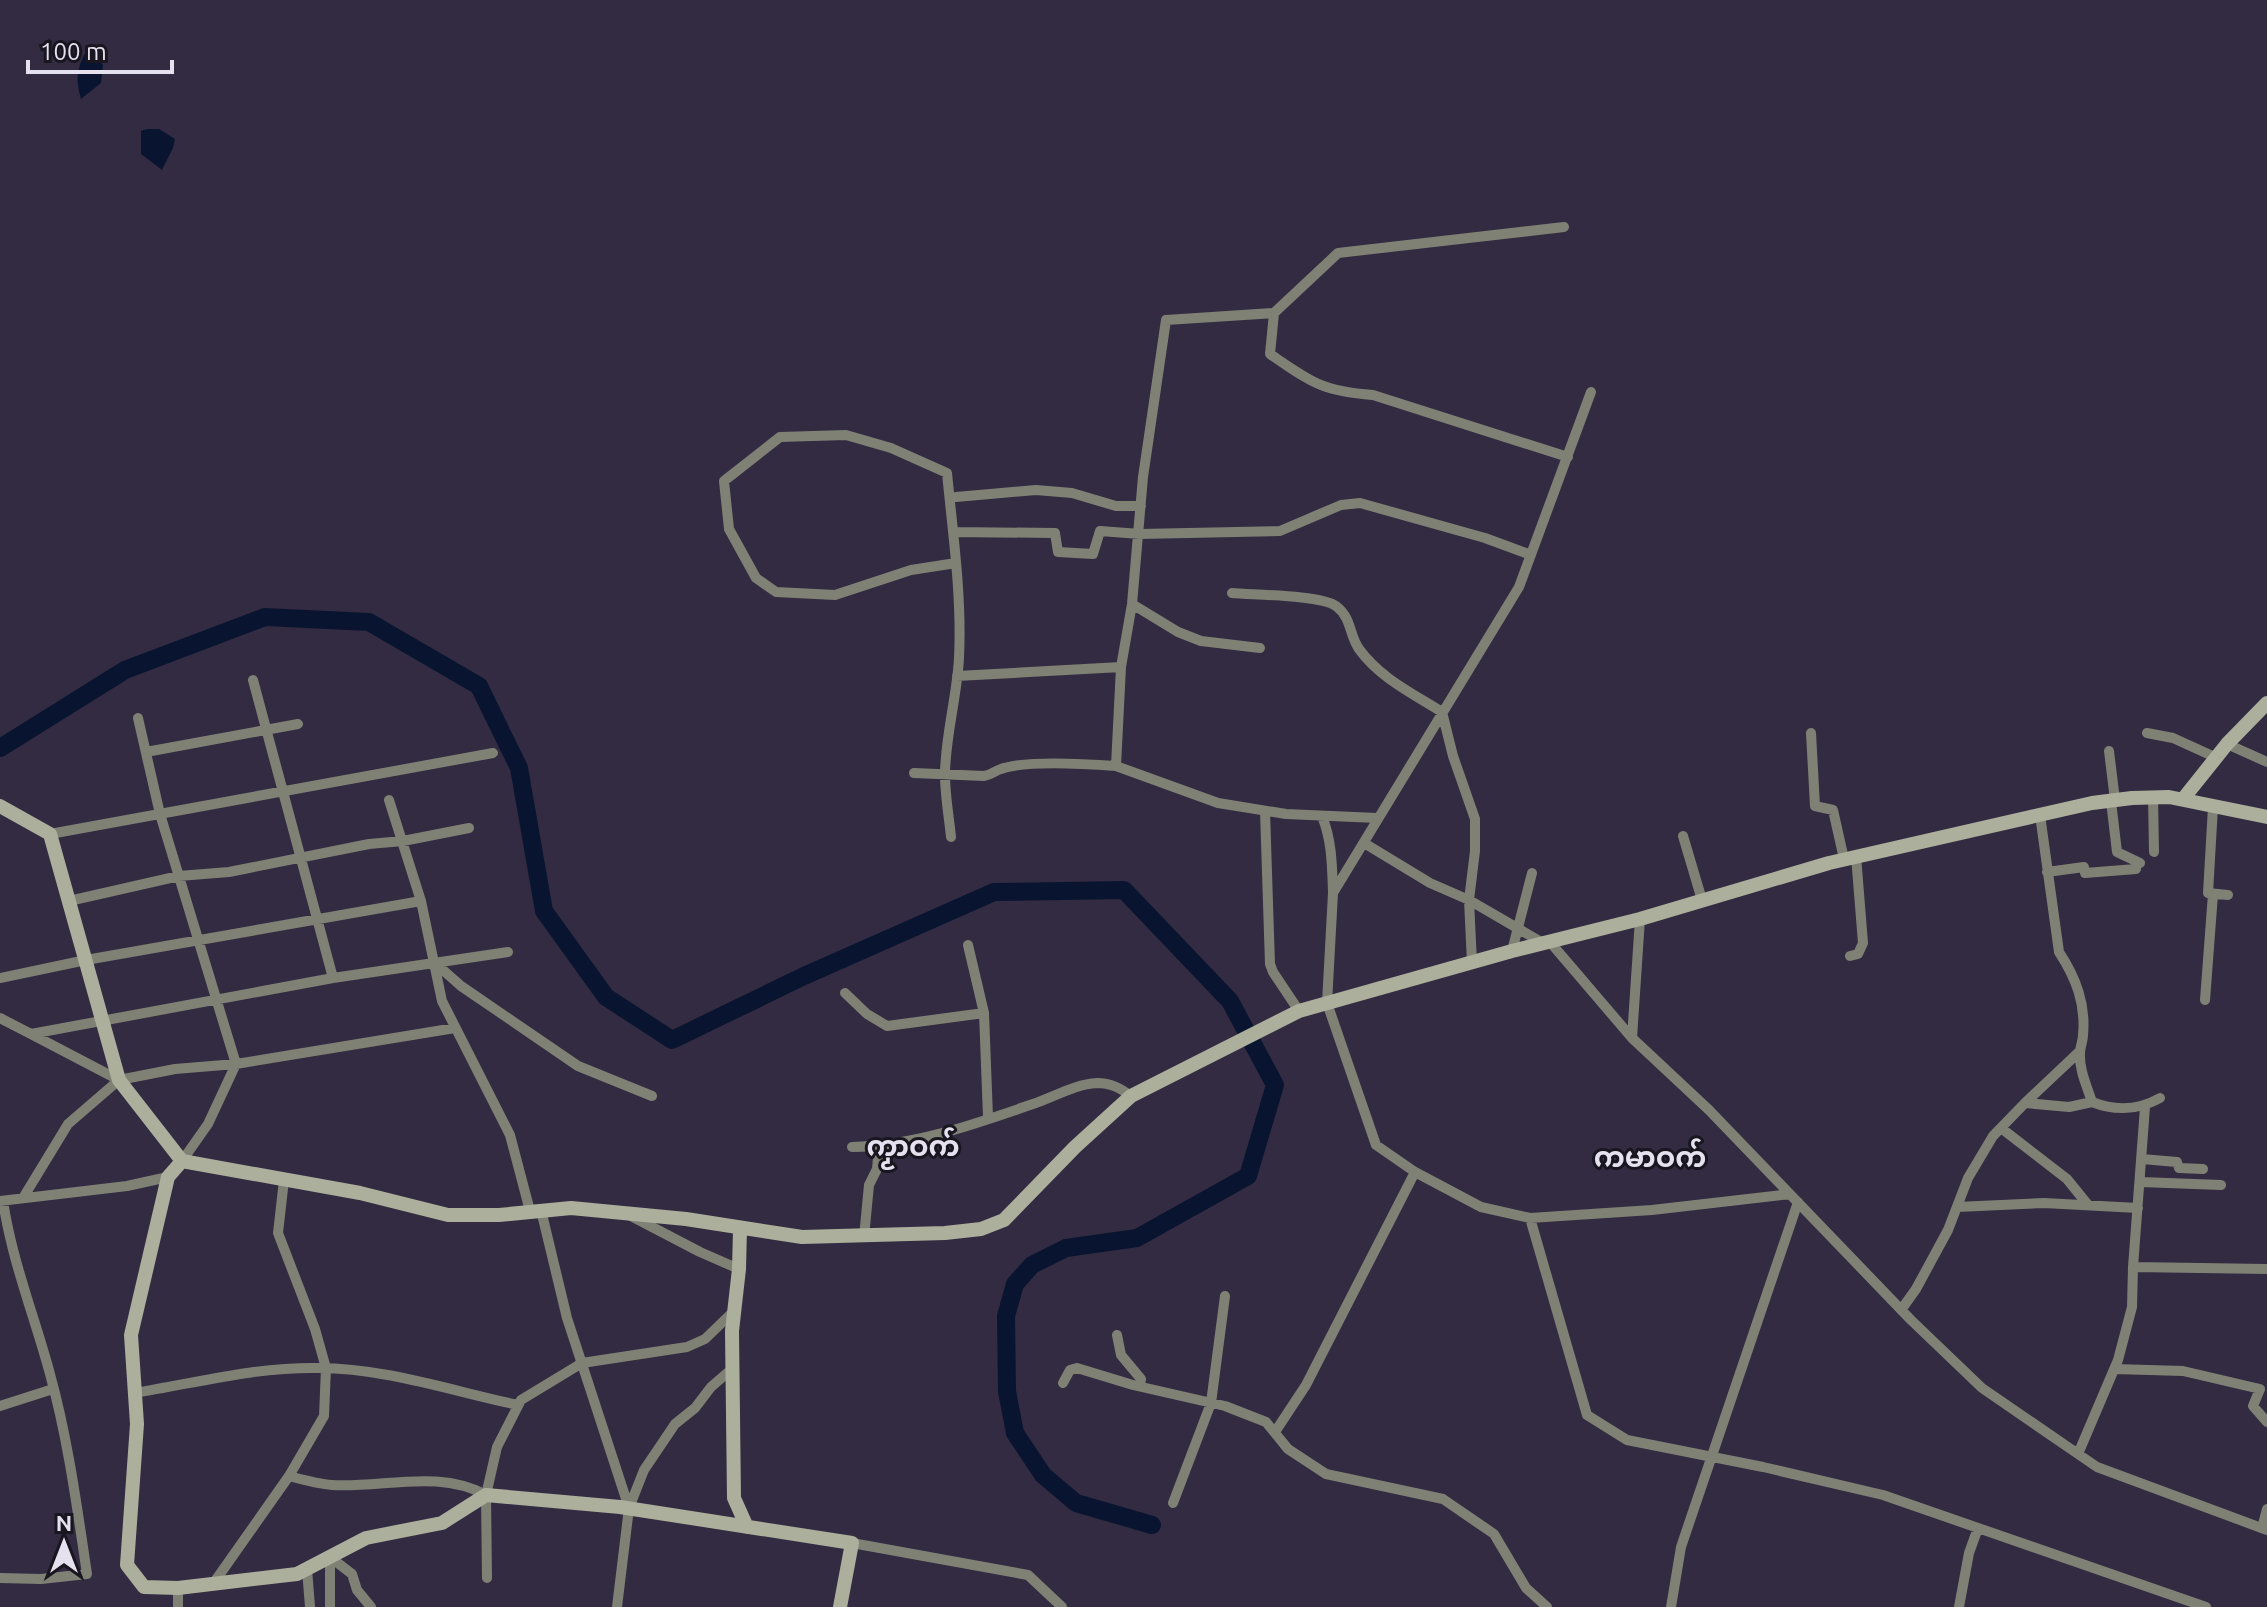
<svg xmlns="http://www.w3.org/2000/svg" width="2267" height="1607" font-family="Ubuntu,'Noto Sans Myanmar',sans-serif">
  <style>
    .water { fill: #091530 }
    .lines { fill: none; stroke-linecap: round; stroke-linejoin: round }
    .river { stroke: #091530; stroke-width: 18 }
    .street { stroke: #7f8175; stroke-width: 10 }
    .secondary { stroke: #acaf9c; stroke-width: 14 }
    .labels { text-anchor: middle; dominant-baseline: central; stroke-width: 6; stroke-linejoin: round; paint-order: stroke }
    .district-label { font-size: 28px; font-weight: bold; fill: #e6e1ef; stroke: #1a1620 }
  </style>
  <rect width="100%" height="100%" fill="#332b41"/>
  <path class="water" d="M 88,48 L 103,65 L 101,83 L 81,99 C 75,77 77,67 88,48 Z
    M 147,129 L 159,129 L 175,139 L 173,148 L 162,170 L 141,154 L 141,131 Z"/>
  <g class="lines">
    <path class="river" d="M 0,748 L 125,670 L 265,617 L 369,622 L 479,686 L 519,768 L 544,911 L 606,997 L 672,1040 L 804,976 L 994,892 L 1124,890 L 1230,1001 L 1275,1085 L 1248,1176 L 1137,1238 L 1066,1248 L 1032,1265 L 1015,1284 L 1006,1316 L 1007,1391 L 1015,1433 L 1043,1475 L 1076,1503 L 1152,1525"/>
    <path class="street" d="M 1274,313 L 1338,253 L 1564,227
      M 1591,392 L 1519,587 L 1333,893 L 1327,1003 L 1376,1145 L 1415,1172 L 1481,1207 L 1530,1218 L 1652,1210 L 1790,1194
      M 956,497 L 1036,490 L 1072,493 L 1116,506 L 1141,506
      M 953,532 L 1055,533 L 1058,552 L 1093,554 L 1100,531 L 1140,534 L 1280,531 L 1341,505 L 1360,503 L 1485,538 L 1531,555
      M 1232,593 C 1253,595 1321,595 1336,606 C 1352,618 1349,635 1359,649 C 1380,678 1412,693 1442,712 L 1453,756 L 1475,819 L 1475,851 L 1469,900 L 1472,963
      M 1132,604 L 1178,632 L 1201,641 L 1260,648
      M 1121,667 L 1132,604 L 1143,477 L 1166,320 L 1274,313 L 1270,354 C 1311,382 1321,391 1373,395 L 1568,457
      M 957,676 L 1121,667 L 1116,766 L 1218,803 L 1286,814 L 1377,818
      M 253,680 L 333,978
      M 138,718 L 160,814 L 236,1064 L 208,1124 L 182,1161
      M 1811,733 L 1815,806 L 1833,810 L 1844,859
      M 2147,733 L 2173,738 L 2217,758
      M 2227,744 L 2267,762
      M 2109,751 L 2115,800
      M 146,752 L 298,724
      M 914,773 L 984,776 C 992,775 994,771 1001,769 C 1025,760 1088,764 1116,766
      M 2153,796 L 2154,852
      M 389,800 L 421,901
      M 2111,801 L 2117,852 L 2140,863
      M 2213,807 L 2208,893 L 2228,895
      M 1265,811 L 1270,964 L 1273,972 L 1299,1011
      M 2040,815 L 2059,952 C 2076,978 2086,1004 2083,1035 C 2083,1041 2080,1047 2080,1053 C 2079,1070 2087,1086 2092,1102 C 2115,1111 2139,1110 2160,1098
      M 1322,816 C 1332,841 1332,865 1333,892
      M 50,834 L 493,753
      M 1683,836 L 1702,900
      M 951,837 C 949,817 945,795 945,775 C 945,737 957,697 959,658 C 962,597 953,535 947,473 L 891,448 L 846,435 L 780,437 L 724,481 L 729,529 L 756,578 L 776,592 L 835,595 L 911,570 L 956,563
      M 1364,843 L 1430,883 L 1469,900 L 1543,943
      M 2047,872 L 2084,867 L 2085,873 L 2136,869
      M 69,901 L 179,876 L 229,872 L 369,844 L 403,841 L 469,828
      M 1550,942 L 1632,1038 L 1709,1110 L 1911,1320 L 1982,1388 L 2097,1467 L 2267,1530
      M 968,945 L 984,1013 L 988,1117
      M 1512,951 L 1532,873
      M 1850,956 L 1858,954 L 1863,943 L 1856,856
      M 435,963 L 461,986 L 578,1066 L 652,1096
      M 0,978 L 86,960 L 421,901 L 442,1001 L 510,1135 L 530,1211
      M 845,993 L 867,1014 L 887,1026 L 984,1013
      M 2205,1000 L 2213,894
      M 0,1018 L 31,1034 L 333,978 L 508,952
      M 31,1034 L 119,1080
      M 1632,1038 L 1640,919
      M 2079,1052 L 2025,1103 L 2069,1107 L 2092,1102
      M 2145,1107 L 2133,1267 L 2267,1269
      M 2001,1128 L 2067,1179 L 2088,1205
      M 852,1147 C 914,1146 975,1124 1033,1104 C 1054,1097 1075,1084 1097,1083 C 1111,1083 1120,1088 1131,1096
      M 2142,1159 L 2177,1162 L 2179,1168 L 2203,1169
      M 2141,1182 L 2221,1185
      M 23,1198 L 68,1124 L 119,1080 L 175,1069 L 236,1064 L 455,1028
      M 0,1201 L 127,1186 L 168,1177
      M 1957,1207 L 2044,1203 L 2138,1208
      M 541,1210 L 567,1318 L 629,1508 L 617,1607
      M 631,1216 L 700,1252 L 739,1269
      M 1530,1218 L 1587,1415 L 1627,1440 L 1763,1467 L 1883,1495 L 2206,1607
      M 864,1237 L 869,1185 L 877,1169 L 879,1146
      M 1901,1310 L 1916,1289 L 1948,1230 L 1968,1178 L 1993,1136 L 2025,1103
      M 1117,1335 L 1121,1355 L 1141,1379 L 1140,1386
      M 2115,1369 L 2183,1371 L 2260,1389 L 2253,1406 L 2267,1422
      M 1063,1383 L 1070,1370 L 1077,1368 L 1133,1385 L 1225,1406 L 1266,1422 L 1288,1449 L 1326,1474 L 1443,1499 L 1494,1534 L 1526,1588 L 1547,1607
      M 134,1393 C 197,1383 254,1367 318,1368 C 385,1368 452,1391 518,1405
      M 0,1406 L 53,1389
      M 1275,1432 L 1306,1385 L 1415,1172
      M 2078,1454 L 2118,1360 L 2132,1307 L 2133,1267
      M 289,1476 C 304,1480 318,1484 332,1485 C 383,1488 439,1469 486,1495
      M 1173,1503 L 1211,1403 L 1225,1296
      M 629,1508 L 644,1470 L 675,1424 L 695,1408 L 711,1387 L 733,1368
      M 2262,1528 L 2267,1509
      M 852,1543 L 1028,1575 L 1062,1607
      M 330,1557 L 352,1574 L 357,1590 L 371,1607
      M 307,1569 L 310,1607
      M 0,1578 L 41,1579 L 87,1574 C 77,1507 68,1439 50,1374 C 34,1315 12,1261 3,1201
      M 487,1578 L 486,1495 L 497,1447 L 521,1400 L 582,1363 L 687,1347 L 705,1339 L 734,1311
      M 213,1584 L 289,1476 L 324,1416 L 326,1368 L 315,1329 L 278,1233 L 284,1180
      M 178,1607 L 178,1588
      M 330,1607 L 330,1557
      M 1671,1607 L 1681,1547 L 1798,1202
      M 1959,1607 L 1969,1553 L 1978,1528"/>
    <path class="secondary" d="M 2183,799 L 2227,744 L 2267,703
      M 0,806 L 50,834 L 119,1080 L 182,1161 L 360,1193 L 448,1215 L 499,1215 L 571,1208 L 686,1219 L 802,1237 L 945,1233 L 981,1229 L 1004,1220 L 1075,1147 L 1131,1096 L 1299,1011 L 1512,951 L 1640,919 L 1829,863 L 2092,803 L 2132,798 L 2169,797 L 2267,817
      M 182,1161 L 168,1177 L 131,1335 L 137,1424 L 127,1565 L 144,1587 L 178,1588 L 297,1574 L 366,1538 L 442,1523 L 486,1495 L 620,1507 L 852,1543 L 840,1607
      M 740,1229 L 739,1269 L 732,1331 L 734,1498 L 747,1527"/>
  </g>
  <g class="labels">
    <g class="district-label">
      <text x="913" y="1145">ကၟာဝက်</text>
      <text x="1650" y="1156">ကမာဝက်</text>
    </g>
  </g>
  <g transform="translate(64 1543)" stroke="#1a1620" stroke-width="6" paint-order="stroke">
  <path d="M0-6L14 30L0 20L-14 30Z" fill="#e6e1ef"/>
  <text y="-12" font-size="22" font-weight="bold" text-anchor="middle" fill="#e6e1ef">N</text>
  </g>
  <path d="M28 60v12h144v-12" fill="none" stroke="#e6e1ef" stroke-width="4"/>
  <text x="40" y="60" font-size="24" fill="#e6e1ef" stroke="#1a1620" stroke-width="6" paint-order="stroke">100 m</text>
</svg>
